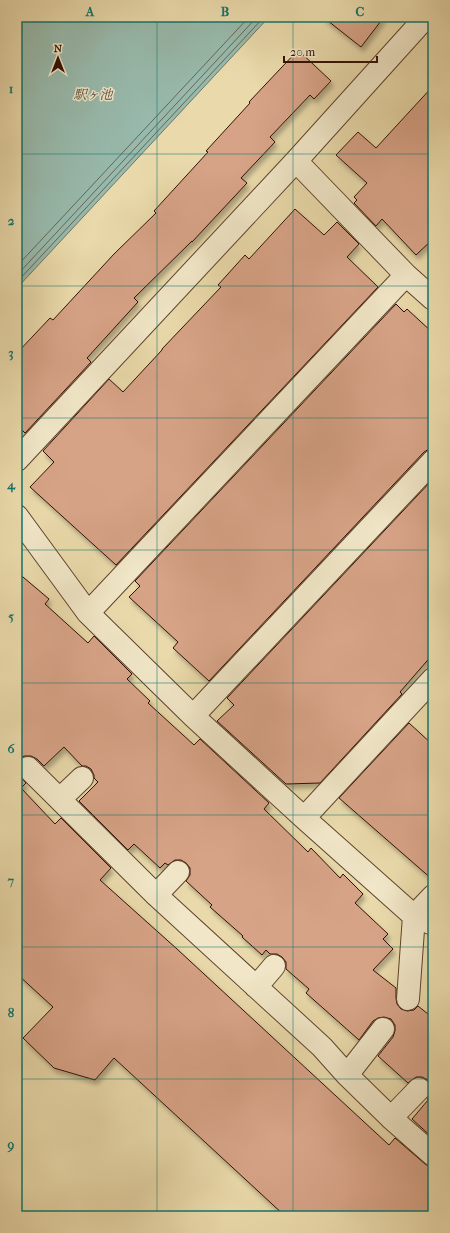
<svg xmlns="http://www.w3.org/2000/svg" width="450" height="1233" font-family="'IM FELL French Canon','Noto Serif JP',serif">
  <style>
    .water { fill: #98baac; stroke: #6f7668 }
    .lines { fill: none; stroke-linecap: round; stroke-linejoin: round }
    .shore { stroke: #656658; stroke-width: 1 }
    .building { fill: #d7a387; stroke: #321103; filter: url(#shadow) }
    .street-casing { stroke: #60432d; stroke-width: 24 }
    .street { stroke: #f1e7c8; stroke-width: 22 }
    .grid { fill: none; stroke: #0f766e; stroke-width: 1; stroke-opacity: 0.55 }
    .labels { text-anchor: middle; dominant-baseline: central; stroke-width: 3; stroke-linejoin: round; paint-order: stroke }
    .water-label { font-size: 13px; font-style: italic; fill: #564c3e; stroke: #f1e7c8 }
    .neatline { fill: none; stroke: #0f766e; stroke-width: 1.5 }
    .grid-label { font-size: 13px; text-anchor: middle; font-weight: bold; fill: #0f766e }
  </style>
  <defs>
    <filter id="shadow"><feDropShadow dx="2.5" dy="4.5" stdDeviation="2" flood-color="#0004"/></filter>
  </defs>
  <rect width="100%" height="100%" fill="#eadaab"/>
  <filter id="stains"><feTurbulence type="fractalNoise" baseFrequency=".005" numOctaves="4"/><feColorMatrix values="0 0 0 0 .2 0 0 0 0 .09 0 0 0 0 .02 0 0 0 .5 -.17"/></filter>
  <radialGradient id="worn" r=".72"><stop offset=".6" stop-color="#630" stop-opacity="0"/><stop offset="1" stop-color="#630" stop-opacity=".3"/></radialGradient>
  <path class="water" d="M 17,17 L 269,17 L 17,288 Z"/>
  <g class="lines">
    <path class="shore" d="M 17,266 L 249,17
      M 17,275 L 257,17
      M 17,282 L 264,17"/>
  </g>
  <path class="building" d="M 323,17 L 384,17 L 361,47 Z
    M 298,50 L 331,81 L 314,99 L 310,95 L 270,137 L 275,142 L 241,178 L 247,183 L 192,242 L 192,241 L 134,298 L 138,302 L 87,358 L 91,362 L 25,433 L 17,425 L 17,353 L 50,318 L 53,320 L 114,254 L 156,213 L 154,211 L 208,152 L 206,151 L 250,103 L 249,102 Z
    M 433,86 L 433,239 L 416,255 L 382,219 L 376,226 L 354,203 L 357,200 L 354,197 L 367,183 L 336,155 L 358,132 L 376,148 Z
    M 295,209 L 324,235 L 337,222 L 359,244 L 347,257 L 378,287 L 116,565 L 30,487 L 54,462 L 43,451 L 109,379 L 123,392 L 162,350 L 162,349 L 221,287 L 218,285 L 245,255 L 249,259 Z
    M 396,304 L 404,312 L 407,309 L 433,333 L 433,449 L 429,449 L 424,452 L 209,681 L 173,648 L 178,642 L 129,597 L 140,586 L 135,581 Z
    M 433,479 L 433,654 L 400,692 L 402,694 L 390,707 L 320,783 L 286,784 L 217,721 L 234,705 L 227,698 Z
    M 17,572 L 49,599 L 45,604 L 88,643 L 94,636 L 132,674 L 127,679 L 150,701 L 148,703 L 194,745 L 200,739 L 269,803 L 264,809 L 308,852 L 311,848 L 340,878 L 343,874 L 363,894 L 355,903 L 388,934 L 383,939 L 393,949 L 373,970 L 396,988 L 396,998 L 397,1004 L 401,1009 L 407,1011 L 414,1010 L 418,1006 L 433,1018 L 433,1138 L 412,1119 L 428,1100 L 427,1099 L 431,1092 L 431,1086 L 428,1080 L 422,1077 L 416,1077 L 408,1083 L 378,1056 L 393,1037 L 395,1031 L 395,1025 L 391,1019 L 384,1017 L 378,1018 L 373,1021 L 359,1040 L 306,993 L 309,989 L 286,969 L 286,962 L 282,957 L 277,954 L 270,954 L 266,950 L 262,955 L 242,937 L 243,936 L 210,907 L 212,905 L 186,881 L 190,875 L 190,868 L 186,863 L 181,860 L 175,860 L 168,865 L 165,863 L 160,868 L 134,844 L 128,850 L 79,801 L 98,782 L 94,778 L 94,775 L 91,769 L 86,766 L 82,766 L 64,747 L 44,766 L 37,759 L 31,756 L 24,756 L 19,759 L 17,763 Z
    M 409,723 L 433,745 L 433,880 L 339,798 Z
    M 17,773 L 26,783 L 21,788 L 55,824 L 61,818 L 111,868 L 100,880 L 177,949 L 389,1145 L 395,1138 L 425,1164 L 430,1167 L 433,1167 L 433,1216 L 285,1216 L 114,1058 L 95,1080 L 54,1068 L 23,1038 L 53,1007 L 17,974 Z"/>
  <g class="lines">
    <g class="street-casing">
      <path id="street" d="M 296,161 L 406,275 L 433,299
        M 17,460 L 296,161 L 426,17
        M 17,516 L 88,613 L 193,716 L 304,818 L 414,916 L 433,924
        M 88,613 L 406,275
        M 193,716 L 433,461
        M 28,768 L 156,895 L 322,1047 L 347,1075 L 391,1118 L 433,1155
        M 60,799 L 82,778
        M 304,818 L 433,679
        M 156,895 L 178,872
        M 256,987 L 274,966
        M 408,999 L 414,916 L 433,896
        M 347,1075 L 383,1029
        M 391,1118 L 419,1089"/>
    </g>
    <use href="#street" class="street"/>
  </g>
  <path class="grid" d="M 157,17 L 157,1216M 293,17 L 293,1216M 17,154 L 433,154M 17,286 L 433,286M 17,418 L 433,418M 17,550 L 433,550M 17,683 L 433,683M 17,815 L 433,815M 17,947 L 433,947M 17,1079 L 433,1079"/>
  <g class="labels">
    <g class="water-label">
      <text x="93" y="94">駅ヶ池</text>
    </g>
  </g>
  <rect width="450" height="1233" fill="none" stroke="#eadaab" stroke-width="44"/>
  <g transform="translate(58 58)" stroke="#f1e7c8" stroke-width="3" paint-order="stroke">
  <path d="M0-3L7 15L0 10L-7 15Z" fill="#321103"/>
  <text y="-6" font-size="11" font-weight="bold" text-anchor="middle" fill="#321103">N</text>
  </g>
  <path d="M284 56v6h93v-6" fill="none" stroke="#321103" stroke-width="2"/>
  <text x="290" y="56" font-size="12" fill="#321103" stroke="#f1e7c8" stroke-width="3" paint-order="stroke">20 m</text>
  <rect x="22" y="22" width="406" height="1189" class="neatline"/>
  <g class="grid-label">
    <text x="90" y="16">A</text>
    <text x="225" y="16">B</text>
    <text x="360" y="16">C</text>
    <text x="11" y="93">1</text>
    <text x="11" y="225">2</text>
    <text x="11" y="357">3</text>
    <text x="11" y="489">4</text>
    <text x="11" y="621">5</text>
    <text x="11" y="753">6</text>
    <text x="11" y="885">7</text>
    <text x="11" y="1017">8</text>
    <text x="11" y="1149">9</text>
  </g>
  <rect width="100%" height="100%" filter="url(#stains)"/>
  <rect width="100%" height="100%" fill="url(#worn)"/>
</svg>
